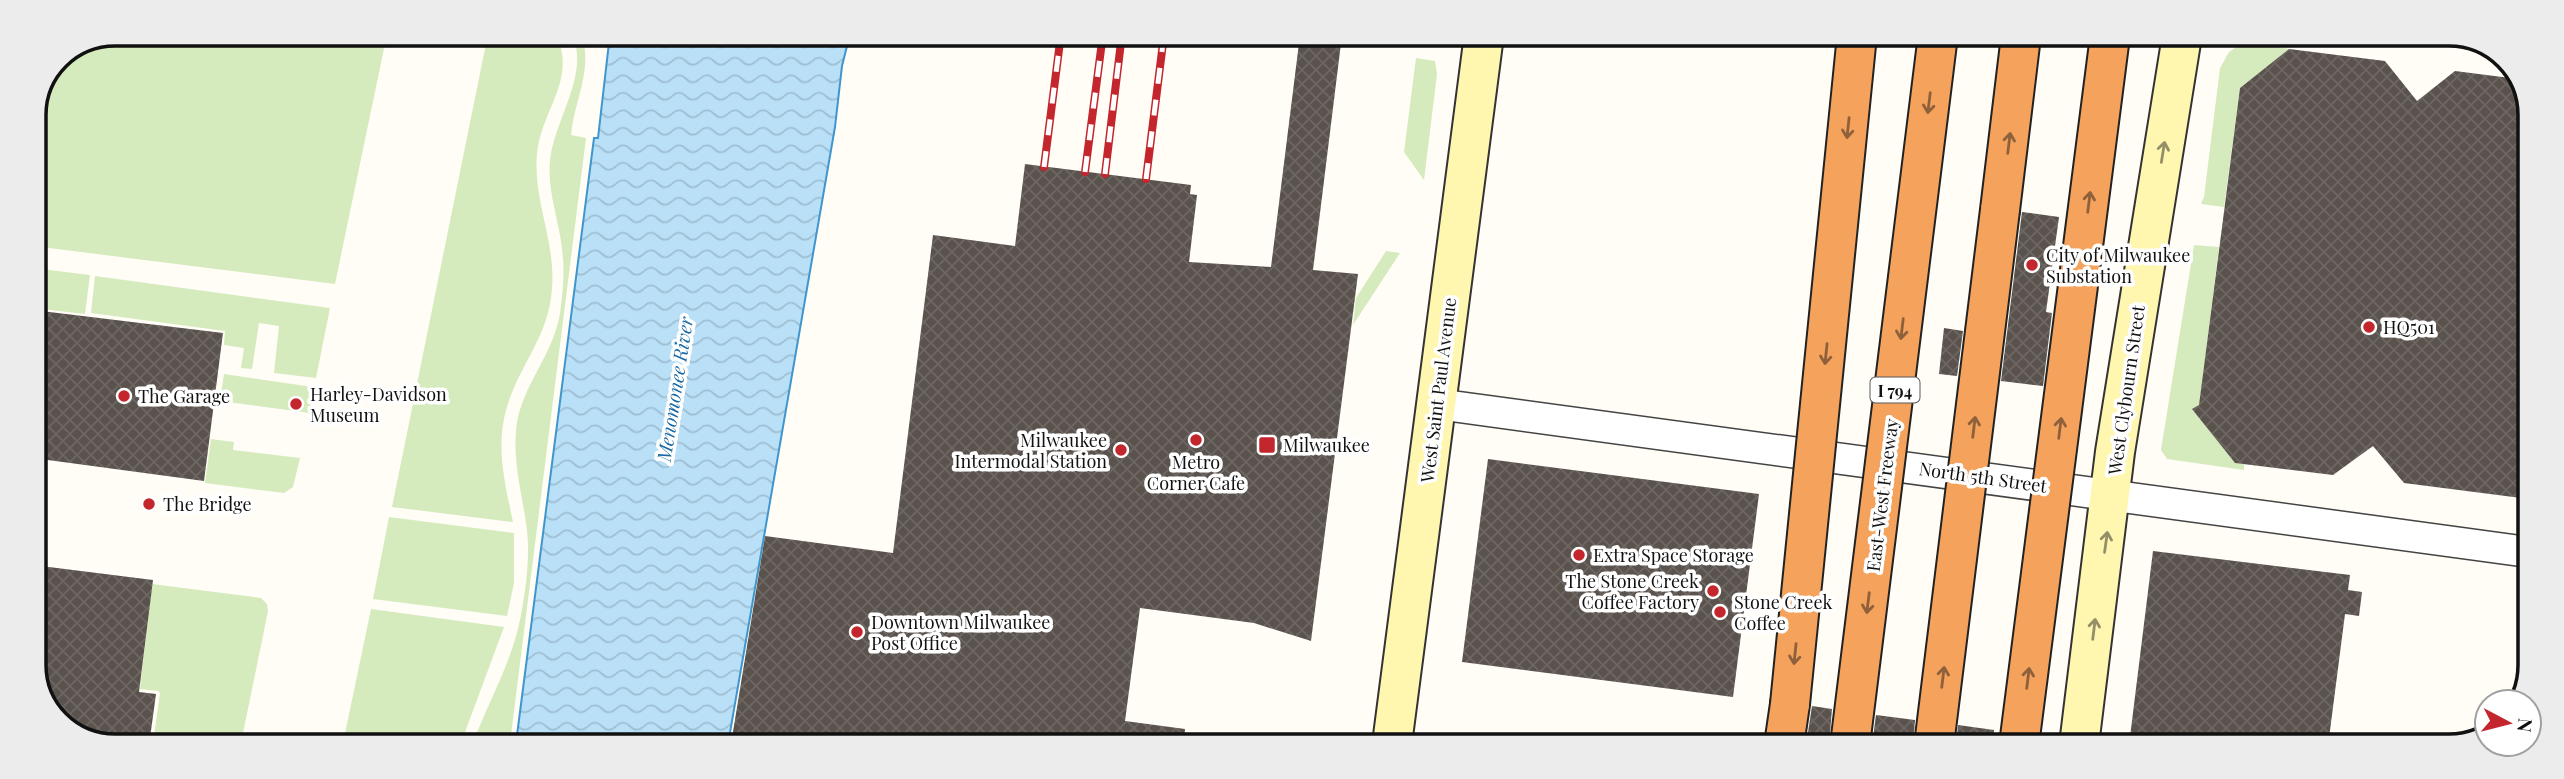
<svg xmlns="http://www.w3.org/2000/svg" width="2564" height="779" font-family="'Playfair Display',serif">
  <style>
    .grass { fill: #d5ebbd }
    .water { fill: url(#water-waves); stroke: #3f96cf; stroke-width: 2 }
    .building { fill: url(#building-cross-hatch) }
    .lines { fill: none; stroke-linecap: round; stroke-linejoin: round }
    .street-casing { stroke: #444; stroke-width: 33 }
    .secondary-casing { stroke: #333; stroke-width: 42 }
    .highway-casing { stroke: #222; stroke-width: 42 }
    .street { stroke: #fff; stroke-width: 30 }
    .secondary { stroke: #fff6b0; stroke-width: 38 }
    .highway { stroke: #f5a25d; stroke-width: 38 }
    .rail-casing { stroke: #c4262e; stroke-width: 8 }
    .rail { stroke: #fff; stroke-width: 5; stroke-dasharray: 16; stroke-linecap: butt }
    .highway-bridge-casing { stroke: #222; stroke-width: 42; stroke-linecap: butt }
    .highway-bridge { stroke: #f5a25d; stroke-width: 38 }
    .oneway { stroke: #8e613b }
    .oneway2 { stroke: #948f68 }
    .poi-dot { fill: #c4262e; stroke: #fff; stroke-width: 2.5 }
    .labels { text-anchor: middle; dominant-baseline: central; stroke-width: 7; stroke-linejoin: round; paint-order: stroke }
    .shield { fill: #fff; stroke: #585858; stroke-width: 2 }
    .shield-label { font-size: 16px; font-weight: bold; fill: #111 }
    .poi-label { font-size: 18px; fill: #111; stroke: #fff; text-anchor: start }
    .street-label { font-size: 18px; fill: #111; stroke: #fff }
    .water-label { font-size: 19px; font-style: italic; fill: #1768a6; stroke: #fff }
    .rim { fill: none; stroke: #111; stroke-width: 3.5 }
  </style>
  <defs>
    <pattern id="water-waves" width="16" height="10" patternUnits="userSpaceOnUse" patternTransform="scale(1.75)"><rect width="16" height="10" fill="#b9e0f7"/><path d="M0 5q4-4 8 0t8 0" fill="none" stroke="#9ebfd3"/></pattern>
    <pattern id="building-cross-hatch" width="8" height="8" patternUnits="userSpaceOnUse" patternTransform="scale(1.75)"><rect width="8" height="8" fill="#5a524d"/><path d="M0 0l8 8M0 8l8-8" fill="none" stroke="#6d6662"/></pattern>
  </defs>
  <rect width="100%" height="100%" fill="#fffdf5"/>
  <path class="grass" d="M 114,33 L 387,34 L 335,284 L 33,246 L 33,114 L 57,57 Z
    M 488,34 L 556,34 C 576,77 546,105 538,146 C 530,195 556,239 552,288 C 549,337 520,363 507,407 C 495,445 505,484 513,522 L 392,507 Z
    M 571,34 L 581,34 C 594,68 574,101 571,135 L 586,138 L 510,743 L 473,743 C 489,700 513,660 521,615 C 526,588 530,557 527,530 C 523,497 513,465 516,431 C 519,388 554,355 560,313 C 563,291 565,271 562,249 C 559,220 547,191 550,161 C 553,122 592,71 571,34 Z
    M 2244,42 L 2289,49 L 2240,88 L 2224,207 L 2201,204 L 2204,197 L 2220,68 L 2229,52 Z
    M 1416,58 L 1435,61 L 1437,74 L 1424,180 L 1404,152 Z
    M 2194,245 L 2219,247 L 2199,408 L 2193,410 L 2234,462 L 2244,464 L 2244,470 L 2167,459 L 2161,450 Z
    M 1386,251 L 1400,253 L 1353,325 L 1356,298 Z
    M 33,268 L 90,275 L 85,314 L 33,308 Z
    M 95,276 L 330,308 L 316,378 L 274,373 L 279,326 L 259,323 L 252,369 L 241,368 L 244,348 L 224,345 L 225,331 L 91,313 Z
    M 224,374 L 313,387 L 310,413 L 220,401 Z
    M 211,439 L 234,442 L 233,450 L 300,458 L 293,487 L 284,493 L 205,483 Z
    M 389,517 L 514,533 L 514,583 L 507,616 L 373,599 Z
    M 152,584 L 261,598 L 267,604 L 268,611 L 241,743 L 153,743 L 160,693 L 158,691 L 140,689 Z
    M 371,609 L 504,627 L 461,743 L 343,743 Z"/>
  <path class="water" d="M 610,34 L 850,34 L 842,66 L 835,127 L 728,744 L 516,743 L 594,138 L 598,138 Z"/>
  <path class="building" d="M 1300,35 L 1342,35 L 1313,270 L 1358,274 L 1311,641 L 1254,623 L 1140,608 L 1125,721 L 1185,729 L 1184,744 L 731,744 L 765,536 L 893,553 L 933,235 L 1015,246 L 1025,164 L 1191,185 L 1190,194 L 1197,195 L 1189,262 L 1271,267 Z
    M 2289,49 L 2385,61 L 2417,101 L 2455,71 L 2518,79 L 2531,109 L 2529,499 L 2404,483 L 2373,446 L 2333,475 L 2235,463 L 2192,409 L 2199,405 L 2240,88 Z
    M 2022,212 L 2059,217 L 2046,312 L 2052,313 L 2043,386 L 2001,381 Z
    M 33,310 L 223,333 L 204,481 L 33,458 Z
    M 1944,328 L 1963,331 L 1957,376 L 1939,374 Z
    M 1488,459 L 1759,494 L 1733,697 L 1462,662 Z
    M 2153,551 L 2350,575 L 2348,590 L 2362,592 L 2359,616 L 2345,614 L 2328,746 L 2129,745 Z
    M 33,565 L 153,580 L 139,692 L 156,694 L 150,738 L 70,728 L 53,718 L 33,670 Z
    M 1812,706 L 1832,709 L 1829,745 L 1806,745 Z
    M 1876,715 L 1915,720 L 1913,745 L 1872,745 Z
    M 1958,725 L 1994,730 L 1993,745 L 1956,745 Z"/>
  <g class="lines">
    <g class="street-casing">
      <path id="street" d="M 1437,404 L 2528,552"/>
    </g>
    <g class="secondary-casing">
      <path id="secondary" d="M 1392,744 L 1484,35
        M 2079,745 L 2115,452 L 2182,36"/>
    </g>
    <g class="highway-casing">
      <path id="highway" d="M 2000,210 L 2021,36
        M 1784,745 L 1790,704"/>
    </g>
    <use href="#street" class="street"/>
    <use href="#secondary" class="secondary"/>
    <use href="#highway" class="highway"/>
    <g class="rail-casing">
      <path id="rail" d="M 1044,167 L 1061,34
        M 1085,172 L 1103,34
        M 1105,174 L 1122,34
        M 1146,179 L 1164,35"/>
    </g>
    <use href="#rail" class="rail"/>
    <g class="highway-bridge-casing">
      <path id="highway-bridge" d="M 1790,704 L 1857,35
        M 1850,745 L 1938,35
        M 1934,745 L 2000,210
        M 2019,745 L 2110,36"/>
    </g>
    <use href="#highway-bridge" class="highway-bridge"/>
  </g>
  <defs><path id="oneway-shaft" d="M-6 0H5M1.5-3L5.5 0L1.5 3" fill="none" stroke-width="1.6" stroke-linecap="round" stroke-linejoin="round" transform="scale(1.75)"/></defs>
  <g class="oneway">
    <use href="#oneway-shaft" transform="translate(1929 103) rotate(97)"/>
    <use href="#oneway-shaft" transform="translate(1848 128) rotate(96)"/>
    <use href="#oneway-shaft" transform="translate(2009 143) rotate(-83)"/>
    <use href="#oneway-shaft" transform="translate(2089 202) rotate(-83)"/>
    <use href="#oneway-shaft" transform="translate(1902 329) rotate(97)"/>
    <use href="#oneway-shaft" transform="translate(1826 354) rotate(96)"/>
    <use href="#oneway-shaft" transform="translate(1974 427) rotate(-83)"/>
    <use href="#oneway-shaft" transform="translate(2060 428) rotate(-83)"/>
    <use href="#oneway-shaft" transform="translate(1868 603) rotate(97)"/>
    <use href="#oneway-shaft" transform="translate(1795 654) rotate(96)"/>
    <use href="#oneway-shaft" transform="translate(1943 677) rotate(-83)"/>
    <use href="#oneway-shaft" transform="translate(2028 678) rotate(-83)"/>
  </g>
  <g class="oneway2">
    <use href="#oneway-shaft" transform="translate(2163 152) rotate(-81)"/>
    <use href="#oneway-shaft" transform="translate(2106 542) rotate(-82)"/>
    <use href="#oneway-shaft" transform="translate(2094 629) rotate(-83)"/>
  </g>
  <g class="poi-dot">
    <circle cx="2032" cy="265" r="7"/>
    <circle cx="2369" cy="327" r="7"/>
    <circle cx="124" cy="396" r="7"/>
    <circle cx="296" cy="404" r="7"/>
    <circle cx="1196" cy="440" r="7"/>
    <rect x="1258" y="436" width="18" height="18" rx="3.5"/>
    <circle cx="1121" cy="450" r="7"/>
    <circle cx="149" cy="504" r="7"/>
    <circle cx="1579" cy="555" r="7"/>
    <circle cx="1713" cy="591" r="7"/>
    <circle cx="1720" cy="612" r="7"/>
    <circle cx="857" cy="632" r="7"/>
  </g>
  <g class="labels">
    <rect class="shield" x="1870.5" y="377.5" width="49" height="25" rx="5"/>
    <g class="shield-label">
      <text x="1895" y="390">I 794</text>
    </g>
    <g class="poi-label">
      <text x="2046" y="255">City of Milwaukee<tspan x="2046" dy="21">Substation</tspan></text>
      <text x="2383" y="327">HQ501</text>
      <text x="310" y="394">Harley-Davidson<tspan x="310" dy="21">Museum</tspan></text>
      <text x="138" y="396">The Garage</text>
      <text x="1107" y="440" text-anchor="end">Milwaukee<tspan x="1107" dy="21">Intermodal Station</tspan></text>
      <text x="1283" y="445">Milwaukee</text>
      <text x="1196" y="462" text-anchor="middle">Metro<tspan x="1196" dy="21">Corner Cafe</tspan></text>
      <text x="163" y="504">The Bridge</text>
      <text x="1593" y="555">Extra Space Storage</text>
      <text x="1699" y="581" text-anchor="end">The Stone Creek<tspan x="1699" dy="21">Coffee Factory</tspan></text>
      <text x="1734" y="602">Stone Creek<tspan x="1734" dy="21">Coffee</tspan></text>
      <text x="871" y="622">Downtown Milwaukee<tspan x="871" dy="21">Post Office</tspan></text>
    </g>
    <g class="street-label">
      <text transform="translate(1438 390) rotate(-83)">West Saint Paul Avenue</text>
      <text transform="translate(2126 390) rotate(-82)">West Clybourn Street</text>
      <text transform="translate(1983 477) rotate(8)">North 5th Street</text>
      <text transform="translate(1882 495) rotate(-83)">East-West Freeway</text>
    </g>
    <g class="water-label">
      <text transform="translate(674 389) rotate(-81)">Menomonee River</text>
    </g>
  </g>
  <path d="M0 0H2564V779H0ZM115 46H2449A69 69 0 0 1 2518 115V665A69 69 0 0 1 2449 734H115A69 69 0 0 1 46 665V115A69 69 0 0 1 115 46Z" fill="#ececec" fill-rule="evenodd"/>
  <path class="rim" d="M115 46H2449A69 69 0 0 1 2518 115V665A69 69 0 0 1 2449 734H115A69 69 0 0 1 46 665V115A69 69 0 0 1 115 46Z"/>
  <g transform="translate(2508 723) rotate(97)"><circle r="33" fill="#ffffff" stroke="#a0a0a0" stroke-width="2"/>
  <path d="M0-5L12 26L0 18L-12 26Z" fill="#c4262e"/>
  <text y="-10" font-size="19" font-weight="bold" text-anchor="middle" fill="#111111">N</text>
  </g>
</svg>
